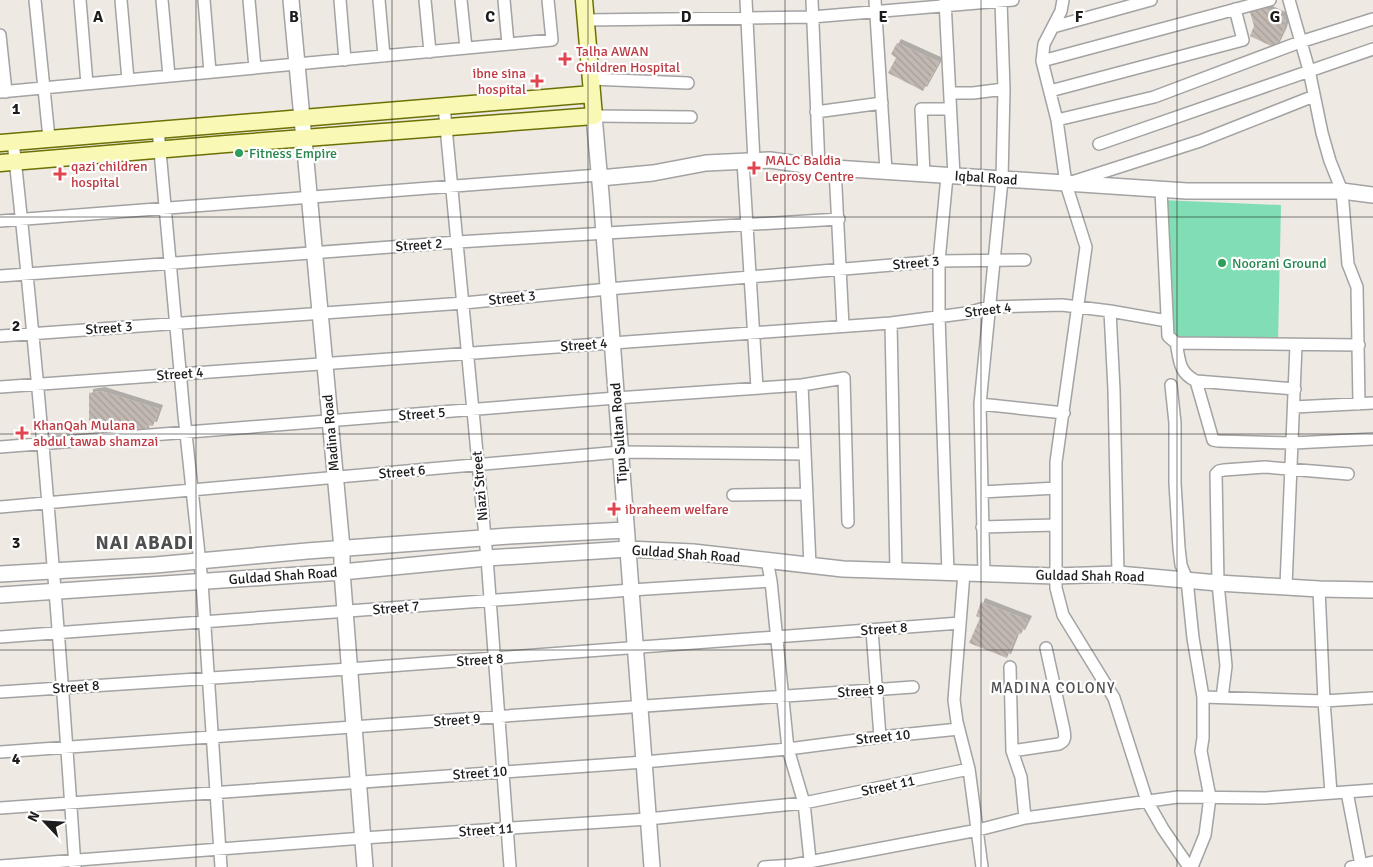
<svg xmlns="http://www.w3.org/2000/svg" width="1373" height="867" font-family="Signika,sans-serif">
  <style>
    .pitch { fill: #80ddb4 }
    .building { fill: url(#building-back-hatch); filter: url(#shadow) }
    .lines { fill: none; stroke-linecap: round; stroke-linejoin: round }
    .minor-casing { stroke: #a3a3a3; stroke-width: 14 }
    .tertiary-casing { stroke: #a3a3a3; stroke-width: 18 }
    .secondary-casing { stroke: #6b7105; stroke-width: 19 }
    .minor { stroke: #fff; stroke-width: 11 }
    .tertiary { stroke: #fff; stroke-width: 15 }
    .secondary { stroke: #f9f9b5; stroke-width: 16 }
    .grid { fill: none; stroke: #1c1c1c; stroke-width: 1; stroke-opacity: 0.55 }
    .health-dot { fill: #e0444e; stroke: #fff; stroke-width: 2 }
    .leisure-dot { fill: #2e9e5b; stroke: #fff; stroke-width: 2 }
    .labels { text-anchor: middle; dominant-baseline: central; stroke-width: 4.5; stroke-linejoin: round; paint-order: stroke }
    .health-label { font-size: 14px; fill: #be3a42; stroke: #fff; text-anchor: start }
    .leisure-label { font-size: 14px; fill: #27864d; stroke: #fff; text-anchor: start }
    .street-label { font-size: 14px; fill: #1c1c1c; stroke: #fff }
    .neighbourhood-label { font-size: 15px; letter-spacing: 1px; fill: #4f4f4f; stroke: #fff }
    .district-label { font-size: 19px; font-weight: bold; letter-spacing: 1px; fill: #4f4f4f; stroke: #fff }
    .grid-label { font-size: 16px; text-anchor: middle; font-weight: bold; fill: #1c1c1c; stroke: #fff; stroke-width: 4.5; stroke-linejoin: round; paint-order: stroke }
  </style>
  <defs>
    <pattern id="building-back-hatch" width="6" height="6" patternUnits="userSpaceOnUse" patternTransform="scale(1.25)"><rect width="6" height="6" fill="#c2b8b2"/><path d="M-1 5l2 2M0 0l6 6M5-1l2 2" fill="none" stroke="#a69e98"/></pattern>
    <filter id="shadow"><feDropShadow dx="4" dy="-4" stdDeviation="0" flood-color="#0004"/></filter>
  </defs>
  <rect width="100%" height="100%" fill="#eee9e2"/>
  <path class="pitch" d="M 1161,200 L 1281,205 L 1278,344 L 1176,343 L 1168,336 Z"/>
  <path class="building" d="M 1264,8 L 1286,18 L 1283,31 L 1275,48 L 1250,36 L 1254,26 L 1250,12 Z
    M 897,43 L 939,62 L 923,91 L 888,73 L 896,58 L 891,54 Z
    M 101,391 L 159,409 L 153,426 L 147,425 L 145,432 L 113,434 L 89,420 L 89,393 Z
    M 981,602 L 1028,620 L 1021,634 L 1017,633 L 1007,658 L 969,643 L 980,618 L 976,616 Z"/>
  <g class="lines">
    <g class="minor-casing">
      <path id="minor" d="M 35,0 L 49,138
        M 80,0 L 87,84
        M 121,0 L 128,80
        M 162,0 L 169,76
        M 204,0 L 210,72
        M 249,0 L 255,68
        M 340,0 L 345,60
        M 379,0 L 384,56
        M 425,0 L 430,52
        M 461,0 L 466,48
        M 504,0 L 508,44
        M 746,0 L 754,161
        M 812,0 L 819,167
        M 875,0 L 886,171
        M 1063,0 L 1061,11 L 1044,44 L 1042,61 L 1057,120 L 1066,184 L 1086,247 L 1056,462 L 1056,588 L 1063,615 L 1114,698 L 1147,801 L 1163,829 L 1189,867
        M 1289,0 L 1309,70 L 1322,133 L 1330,161 L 1342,191 L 1348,264 L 1357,287 L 1359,404
        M 945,1 L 954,176
        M 586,20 L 812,17 L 1013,0
        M 1053,27 L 1151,0
        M 0,35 L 6,92
        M 1042,61 L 1270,0
        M 591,79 L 688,83
        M 1050,91 L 1243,40 L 1235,9
        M 0,92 L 552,40 L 548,0
        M 950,93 L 973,93 L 1004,89
        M 444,106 L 487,558 L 510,867
        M 816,112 L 882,103
        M 594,116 L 691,117
        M 1057,120 L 1154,97 L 1300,42 L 1373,19
        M 158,129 L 184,415 L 202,582 L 221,867
        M 13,141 C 40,383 59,625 75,867
        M 1099,144 L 1373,49
        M 743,161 L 757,388
        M 835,168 L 843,326
        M 924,174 L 921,109 L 950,109
        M 947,176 L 939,261 L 939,317 L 948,573
        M 1072,182 L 1200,141 L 1314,96
        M 1161,190 L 1168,336 L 1176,343 L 1359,345
        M 0,221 L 599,175
        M 0,276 L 458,242 L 839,219
        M 1110,311 L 1114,390 L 1118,574
        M 891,323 L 896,571
        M 0,336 L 464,303 L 608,289 L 939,261 L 1025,260
        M 1176,343 C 1180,360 1178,372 1196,381 L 1295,389
        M 1196,381 L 1213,440 L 1218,441 L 1293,443 L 1373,439
        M 802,385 L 810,565
        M 1171,385 L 1175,423 L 1175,483 L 1179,548 L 1181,565 L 1187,580 L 1193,638 L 1203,697 L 1203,738 L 1201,751 L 1210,797 L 1205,835 L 1192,867
        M 0,387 L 891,323 L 967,313 L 988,307 L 1062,305 L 1110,311 L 1167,321
        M 980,404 L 1064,413
        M 1294,407 L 1373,403
        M 0,447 L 616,398 L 802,385 L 844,378 L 848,522
        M 982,492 L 1056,488
        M 733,495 L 807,494
        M 0,507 L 620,452 L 805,454
        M 982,527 L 1056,525
        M 964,573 L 954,700 L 957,722 L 969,769 L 982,867
        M 984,574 L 980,404 L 1002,180 L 1004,89 L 1001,1
        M 771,581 L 788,749 L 804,803 L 810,860
        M 1286,586 L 1296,345
        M 1319,589 L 1324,701 L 1331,793
        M 872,630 L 880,737
        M 0,637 L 631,590 L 771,581 L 767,560
        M 1010,667 L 1012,751 L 1021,777 L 1025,818
        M 0,692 L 349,669 L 960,623
        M 1203,697 L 1324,701 L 1373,698
        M 1222,698 L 1226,666 L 1218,583 L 1216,474 L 1219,471 L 1224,470 L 1265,467 L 1348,474
        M 1012,751 L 1059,744 C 1066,741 1065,736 1064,730 L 1046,648
        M 0,752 L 913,687
        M 1347,792 L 1361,865
        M 0,808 L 644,762 L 788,749 L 880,737 L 959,729
        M 0,866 L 363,838 L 648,819 L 804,803 L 969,769
        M 764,867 L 793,865 L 978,830 L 1025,818 L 1178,797 L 1265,798 L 1373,790
        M 1351,867 L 1373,862"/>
    </g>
    <g class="tertiary-casing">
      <path id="tertiary" d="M 291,0 L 342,548 L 342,572 L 365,867
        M 594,116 L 601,194 L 652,867
        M 600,178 L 653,173 L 706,163 L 770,160 L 819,167 L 1187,191 L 1342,191 L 1373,195
        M 0,574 L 155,565 L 307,551 L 509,536 L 626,530
        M 0,595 L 342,572 L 487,558 L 628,549 L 693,552 L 843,569 L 1055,576 L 1118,574 L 1218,583 L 1319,589 L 1373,590"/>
    </g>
    <g class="secondary-casing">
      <path id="secondary" d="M 0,143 L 592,94
        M 0,163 L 226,144 L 594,116 L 584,0"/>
    </g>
    <use href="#minor" class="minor"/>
    <use href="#tertiary" class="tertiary"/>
    <use href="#secondary" class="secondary"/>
  </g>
  <path class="grid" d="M 196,0 L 196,867M 392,0 L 392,867M 588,0 L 588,867M 785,0 L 785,867M 981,0 L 981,867M 1177,0 L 1177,867M 0,217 L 1373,217M 0,434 L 1373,434M 0,650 L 1373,650"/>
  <g class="health-dot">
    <path d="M562.5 51.5h5v5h5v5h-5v5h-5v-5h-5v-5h5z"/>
    <path d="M534.5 73.5h5v5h5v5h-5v5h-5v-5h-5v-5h5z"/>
    <path d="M751.5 160.5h5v5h5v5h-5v5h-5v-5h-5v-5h5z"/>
    <path d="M57.5 166.5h5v5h5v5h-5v5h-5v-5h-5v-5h5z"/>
    <path d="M19.5 425.5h5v5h5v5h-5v5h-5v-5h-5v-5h5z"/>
    <path d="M611.5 501.5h5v5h5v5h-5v5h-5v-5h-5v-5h5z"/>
  </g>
  <g class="leisure-dot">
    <circle cx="239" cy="153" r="5"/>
    <circle cx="1222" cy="263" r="5"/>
  </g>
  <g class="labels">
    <g class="health-label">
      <text x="576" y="51">Talha AWAN<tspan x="576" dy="16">Children Hospital</tspan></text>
      <text x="526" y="73" text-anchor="end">ibne sina<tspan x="526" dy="16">hospital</tspan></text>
      <text x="765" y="160">MALC Baldia<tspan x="765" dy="16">Leprosy Centre</tspan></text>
      <text x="71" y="166">qazi children<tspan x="71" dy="16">hospital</tspan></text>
      <text x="33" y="425">KhanQah Mulana<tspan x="33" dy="16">abdul tawab shamzai</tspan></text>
      <text x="625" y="509">ibraheem welfare</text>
    </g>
    <g class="leisure-label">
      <text x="249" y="153">Fitness Empire</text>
      <text x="1232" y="263">Noorani Ground</text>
    </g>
    <g class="street-label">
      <text transform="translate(986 178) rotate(4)">Iqbal Road</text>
      <text transform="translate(419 245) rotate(-4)">Street 2</text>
      <text transform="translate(916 263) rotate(-5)">Street 3</text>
      <text transform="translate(512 298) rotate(-6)">Street 3</text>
      <text transform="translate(988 310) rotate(-7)">Street 4</text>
      <text transform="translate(109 328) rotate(-4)">Street 3</text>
      <text transform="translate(584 345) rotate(-4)">Street 4</text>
      <text transform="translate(180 374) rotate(-4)">Street 4</text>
      <text transform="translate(422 414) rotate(-4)">Street 5</text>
      <text transform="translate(331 433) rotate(-95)">Madina Road</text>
      <text transform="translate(619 433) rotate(-94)">Tipu Sultan Road</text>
      <text transform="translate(402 472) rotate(-5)">Street 6</text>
      <text transform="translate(480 486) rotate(-95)">Niazi Street</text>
      <text transform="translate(686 554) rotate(4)">Guldad Shah Road</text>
      <text transform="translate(283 576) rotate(-4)">Guldad Shah Road</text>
      <text transform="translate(1090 576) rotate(1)">Guldad Shah Road</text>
      <text transform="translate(396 608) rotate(-5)">Street 7</text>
      <text transform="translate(884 629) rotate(-4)">Street 8</text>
      <text transform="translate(480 660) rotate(-4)">Street 8</text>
      <text transform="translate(76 687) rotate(-4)">Street 8</text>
      <text transform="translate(861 691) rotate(-4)">Street 9</text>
      <text transform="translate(457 720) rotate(-4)">Street 9</text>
      <text transform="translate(883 737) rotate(-6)">Street 10</text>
      <text transform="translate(480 773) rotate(-4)">Street 10</text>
      <text transform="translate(888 786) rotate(-12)">Street 11</text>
      <text transform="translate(486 830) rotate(-4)">Street 11</text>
    </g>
    <g class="neighbourhood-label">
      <text x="1053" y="688">MADINA COLONY</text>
    </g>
    <g class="district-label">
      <text x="145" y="543">NAI ABADI</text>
    </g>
  </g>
  <g class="grid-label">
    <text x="98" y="22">A</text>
    <text x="294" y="22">B</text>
    <text x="490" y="22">C</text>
    <text x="686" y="22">D</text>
    <text x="883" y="22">E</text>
    <text x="1079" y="22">F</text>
    <text x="1275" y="22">G</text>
    <text x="16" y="114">1</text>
    <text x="16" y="331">2</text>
    <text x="16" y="548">3</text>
    <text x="16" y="764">4</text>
  </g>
  <g transform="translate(45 822) rotate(295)" stroke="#ffffff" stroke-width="4" paint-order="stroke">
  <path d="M0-4L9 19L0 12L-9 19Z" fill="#1c1c1c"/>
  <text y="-8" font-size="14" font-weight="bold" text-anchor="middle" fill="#1c1c1c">N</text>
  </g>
</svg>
